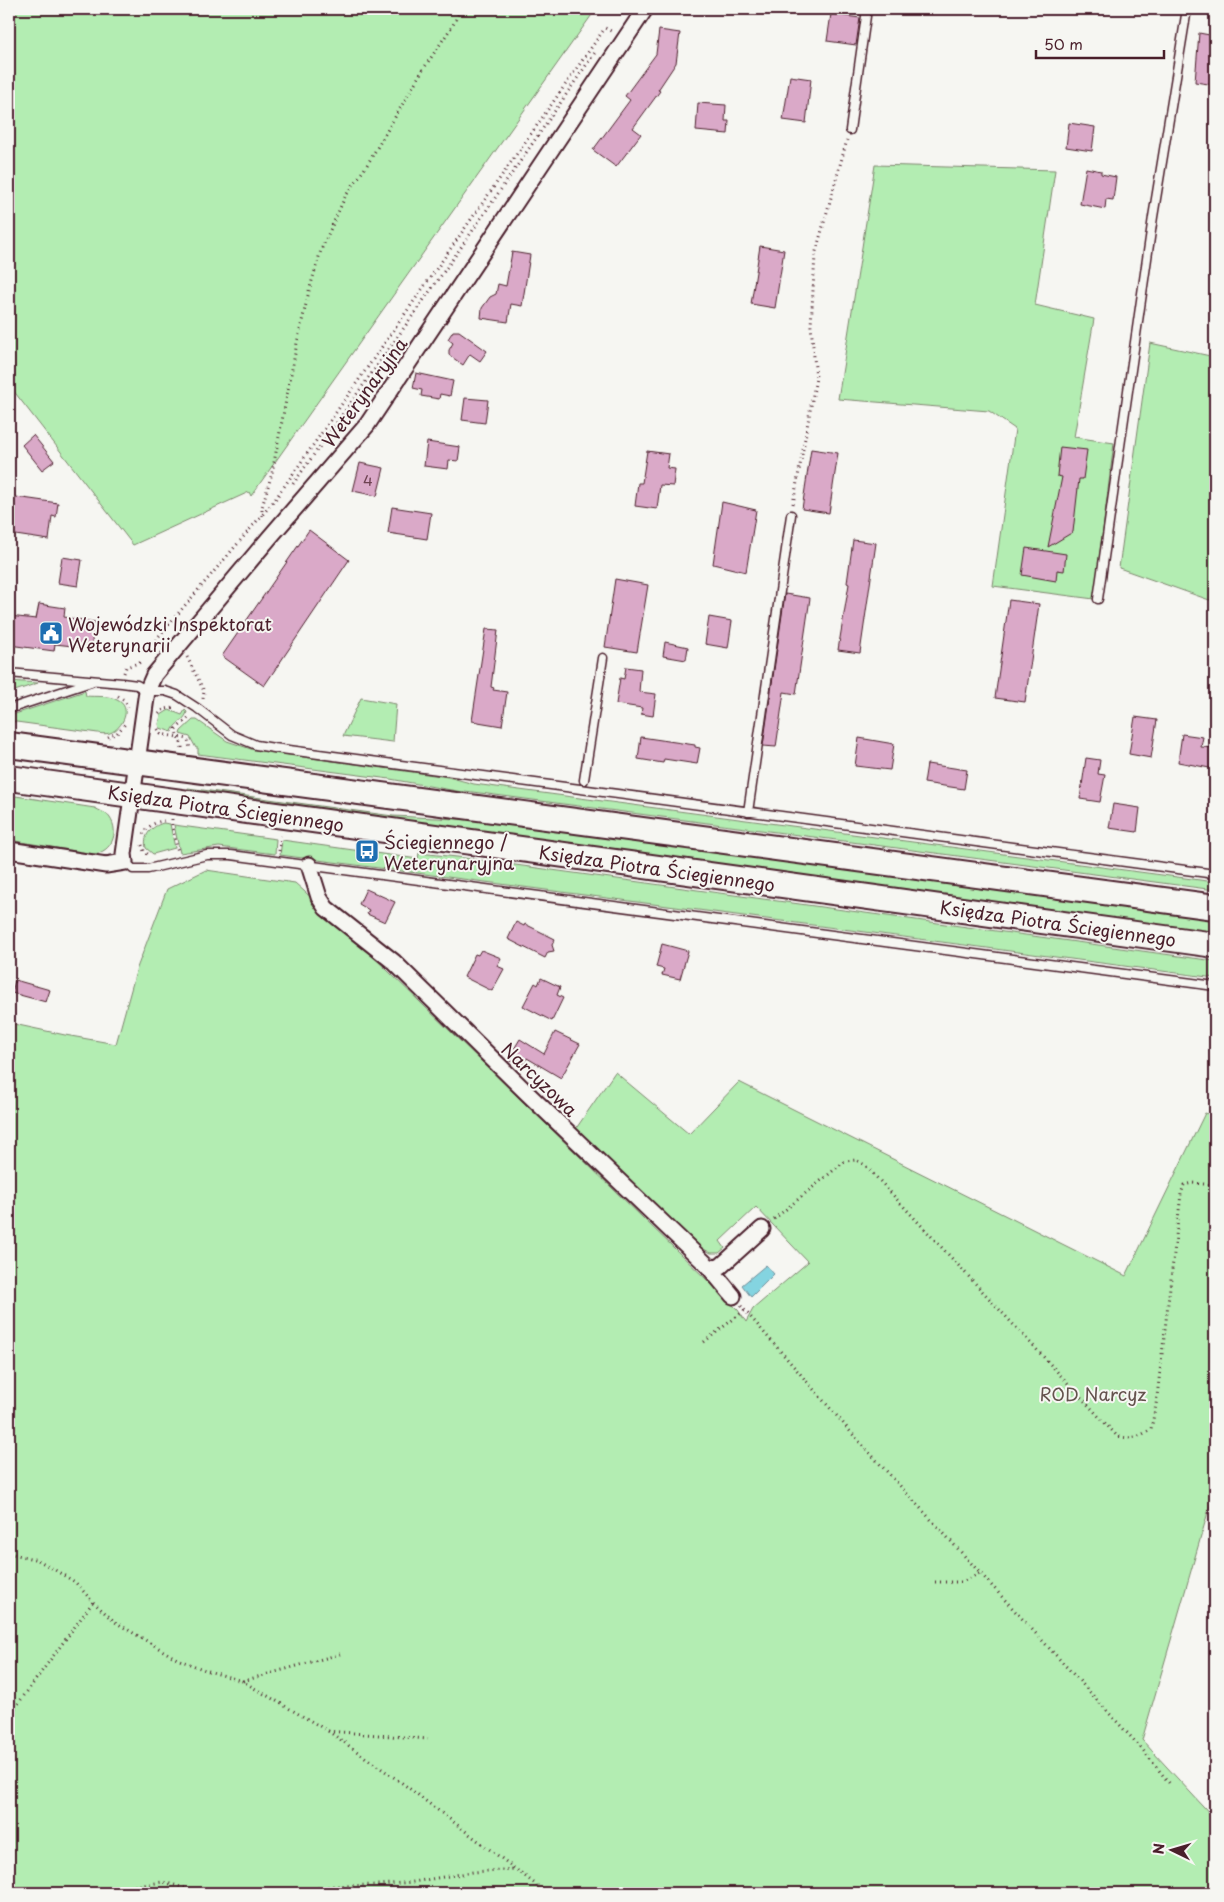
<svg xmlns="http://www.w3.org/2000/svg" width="1224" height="1902" font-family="'Playpen Sans',sans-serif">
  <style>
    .green { fill: #b3edb2; stroke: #7e866e }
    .water { fill: #84d4e0; stroke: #6d8c98 }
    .building { fill: #daa9c8; stroke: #4a1f2b }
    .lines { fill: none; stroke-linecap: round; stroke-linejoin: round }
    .service-casing { stroke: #4a1f2b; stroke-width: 11 }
    .minor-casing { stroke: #4a1f2b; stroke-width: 19 }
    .primary-casing { stroke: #4a1f2b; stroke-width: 28 }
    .path { stroke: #4a1f2b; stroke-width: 3; stroke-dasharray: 1 4; stroke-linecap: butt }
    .service { stroke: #f6f6f2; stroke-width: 8 }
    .minor { stroke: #f6f6f2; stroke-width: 15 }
    .primary { stroke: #f6f6f2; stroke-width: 24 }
    .labels { text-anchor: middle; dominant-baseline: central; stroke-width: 4; stroke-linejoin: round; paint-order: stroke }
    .number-label { font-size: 15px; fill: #6e4252 }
    .street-label { font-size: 18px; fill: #4a1f2b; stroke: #f6f6f2 }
    .poi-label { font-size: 18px; fill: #4a1f2b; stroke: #f6f6f2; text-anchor: start }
    .park-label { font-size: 18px; fill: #64524d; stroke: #f6f6f2 }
  </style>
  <rect width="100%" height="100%" fill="#f6f6f2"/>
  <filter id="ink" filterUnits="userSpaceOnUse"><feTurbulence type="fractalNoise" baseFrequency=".02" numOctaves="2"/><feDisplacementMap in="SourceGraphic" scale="10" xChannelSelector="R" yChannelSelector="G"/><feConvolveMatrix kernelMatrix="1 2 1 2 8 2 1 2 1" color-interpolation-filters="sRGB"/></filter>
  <g filter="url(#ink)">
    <path class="green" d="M 9,9 L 596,9 L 251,496 L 249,492 L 133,545 L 9,385 Z
      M 875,165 L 1055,170 L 1035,305 L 1094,319 L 1074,437 L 1114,443 L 1094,599 L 993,586 L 1015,429 L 989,411 L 838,399 Z
      M 1150,343 L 1215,357 L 1215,602 L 1119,568 Z
      M 9,681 L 38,683 L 9,693 Z
      M 85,691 L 86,696 C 95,697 109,695 117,700 C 133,707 123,728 110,733 C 106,734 102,734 98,733 L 9,721 L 9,716 Z
      M 361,698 L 396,704 L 393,742 L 343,736 Z
      M 169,710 L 182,715 L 185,710 L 187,712 C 185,721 174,723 172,732 L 160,728 L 159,724 L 161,715 Z
      M 193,720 L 197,720 L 227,741 L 254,750 L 448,777 L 474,784 L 1215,882 L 1215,890 L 465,791 L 462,792 L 390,779 L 198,754 L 198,748 L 196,748 L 190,737 L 180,734 L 181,731 Z
      M 188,788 L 393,816 L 479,820 L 539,828 L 1215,917 L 1215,933 L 188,791 Z
      M 9,795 L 95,808 C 99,811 106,812 110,818 C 120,833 111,852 94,854 L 9,840 Z
      M 163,823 L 170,824 L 175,848 L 153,854 L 146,848 C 143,835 151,827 163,823 Z
      M 174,825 L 276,839 L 275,854 L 219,847 L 180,853 Z
      M 282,840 L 418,859 L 419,853 L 457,857 L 1215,961 L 1215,978 L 280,855 Z
      M 206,870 L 295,883 L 323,908 L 738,1310 L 746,1322 L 753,1309 L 808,1262 L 756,1207 L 720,1241 L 725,1248 L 719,1253 L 711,1253 L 702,1248 L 575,1130 L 615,1072 L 689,1134 L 739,1082 L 1126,1276 L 1205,1113 L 1215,1116 L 1215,1488 L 1142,1740 L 1215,1819 L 1215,1893 L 9,1893 L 9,1023 L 65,1035 L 116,1044 L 137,968 L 167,889 Z"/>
    <path class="water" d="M 766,1265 L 774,1274 L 751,1297 L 742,1285 Z"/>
    <path class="building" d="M 831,14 L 860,18 L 856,45 L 827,41 Z
      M 659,30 L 680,33 L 676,63 L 658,90 L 660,91 L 633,128 L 641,134 L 616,167 L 593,150 L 630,100 L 625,96 L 656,54 Z
      M 1199,33 L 1215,36 L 1213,56 L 1215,56 L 1215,85 L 1195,82 Z
      M 790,76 L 811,79 L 806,123 L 783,120 Z
      M 698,103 L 726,105 L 725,121 L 729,121 L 728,134 L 696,131 Z
      M 1069,123 L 1095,127 L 1092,151 L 1066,147 Z
      M 1086,168 L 1101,171 L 1101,174 L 1116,177 L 1113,200 L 1106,199 L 1105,209 L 1080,204 Z
      M 760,246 L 784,250 L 775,308 L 751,304 Z
      M 512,252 L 530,255 L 522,306 L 511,304 L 508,322 L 481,318 L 482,308 L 490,297 L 496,294 L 498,284 L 506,286 Z
      M 453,331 L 459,331 L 487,351 L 480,361 L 470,354 L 463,365 L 449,355 L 449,350 L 453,343 L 448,339 Z
      M 416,373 L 453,381 L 450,396 L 440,394 L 439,399 L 421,396 L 422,390 L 413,388 Z
      M 465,398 L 488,400 L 485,423 L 462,420 Z
      M 33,435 L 54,461 L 42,470 L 22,445 Z
      M 427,442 L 460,447 L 458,461 L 449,460 L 448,469 L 424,466 Z
      M 1060,447 L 1087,450 L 1083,479 L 1079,479 L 1073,532 L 1048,547 L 1062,477 L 1057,476 Z
      M 811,449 L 838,453 L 829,513 L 802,509 Z
      M 647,451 L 669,454 L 667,468 L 675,469 L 673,486 L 660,485 L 657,509 L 635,506 L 638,483 L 642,483 Z
      M 360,463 L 384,468 L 377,496 L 353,491 Z
      M 9,496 L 58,503 L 56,517 L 52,516 L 49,540 L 9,534 Z
      M 722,502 L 756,510 L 746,572 L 713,564 Z
      M 392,507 L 431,513 L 427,539 L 388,533 Z
      M 309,530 L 349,560 L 264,686 L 222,656 Z
      M 853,540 L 876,543 L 860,653 L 838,650 L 849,584 L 847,583 Z
      M 1026,548 L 1066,554 L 1064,571 L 1057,570 L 1056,581 L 1022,575 Z
      M 62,557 L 82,560 L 78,586 L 58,583 Z
      M 615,579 L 648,585 L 637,652 L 605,647 Z
      M 785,594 L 810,598 L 796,694 L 784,692 L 776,747 L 763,746 Z
      M 1009,600 L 1039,604 L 1025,702 L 995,698 Z
      M 39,604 L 65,608 L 64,617 L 95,622 L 91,648 L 55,644 L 54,651 L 9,645 L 9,616 L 36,619 Z
      M 709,617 L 732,621 L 728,648 L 705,644 Z
      M 486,629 L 498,630 L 491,687 L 494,688 L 493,690 L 507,692 L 502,726 L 472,721 Z
      M 665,642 L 688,647 L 686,660 L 663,656 Z
      M 626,667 L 641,669 L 639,692 L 656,694 L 653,716 L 641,714 L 642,708 L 616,704 L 620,678 L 624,679 Z
      M 1135,717 L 1157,720 L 1151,758 L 1129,754 Z
      M 1182,734 L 1203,737 L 1201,747 L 1215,748 L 1215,769 L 1178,762 Z
      M 641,737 L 695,745 L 695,747 L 700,748 L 697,764 L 664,759 L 663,763 L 638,759 Z
      M 859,738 L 894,744 L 890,770 L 855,766 Z
      M 1086,758 L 1100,760 L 1098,774 L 1105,775 L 1100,802 L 1080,799 Z
      M 927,764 L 967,770 L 964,789 L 924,783 Z
      M 1113,804 L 1140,808 L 1137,832 L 1109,828 Z
      M 366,889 L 395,902 L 385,922 L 367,914 L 369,910 L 359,904 Z
      M 516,922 L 524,926 L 525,924 L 555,939 L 552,945 L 554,951 L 548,952 L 545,958 L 508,939 Z
      M 662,944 L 688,951 L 680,979 L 662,975 L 664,969 L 656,967 Z
      M 481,950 L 501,958 L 497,966 L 504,969 L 492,991 L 464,977 L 475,954 L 478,955 Z
      M 541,978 L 560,987 L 557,995 L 563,998 L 552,1021 L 523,1006 L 535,983 L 538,985 Z
      M 15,980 L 50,990 L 46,1002 L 12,993 Z
      M 555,1032 L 580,1044 L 561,1078 L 527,1058 L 521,1067 L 508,1059 L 520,1039 L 544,1054 Z"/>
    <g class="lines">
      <g class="service-casing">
        <path id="service" d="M 850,130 L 867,9
          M 1098,599 L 1153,217 L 1187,9
          M 9,673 L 122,683 L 137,685 L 147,691 L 165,691 L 177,695 L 197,708 L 232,735 L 256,745 L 274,748 L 1215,874
          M 9,709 L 91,682
          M 584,780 L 603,658
          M 748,812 L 791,515
          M 125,862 L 133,869 L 148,869 L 207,855 L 231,855 L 1215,986"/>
      </g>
      <g class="minor-casing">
        <path id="minor" d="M 9,850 L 106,865 L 125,862 L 124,854 L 147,691 L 154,675 L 270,537 L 367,425 L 645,9
          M 309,865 L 319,897 L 326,908 L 394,962 L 527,1093 L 708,1266 L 715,1268 L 721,1266 L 762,1229
          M 708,1266 L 733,1296"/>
      </g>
      <g class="primary-casing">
        <path id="primary" d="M 9,745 L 1215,907
          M 9,778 L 1215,945"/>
      </g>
      <path class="path" d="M 293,484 L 462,246 L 596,51
        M 793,504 L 816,378 L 811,326 L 815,255 L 847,140
        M 262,516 L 262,507 L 272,473 L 297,343 L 309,291 L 321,250 L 345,197 L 367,165 L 422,71 L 453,25 L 461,9
        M 158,646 L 153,643 L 274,501 L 605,28 L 611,31
        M 187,657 L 204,691 L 203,699
        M 124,673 L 126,667 L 142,662
        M 118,696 L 124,700 L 128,707
        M 159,714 L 164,709 L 173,708
        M 158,729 L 161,734 L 188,739 L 190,749
        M 108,737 L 117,733 L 126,723
        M 182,748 C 182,741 176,737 176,729 L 191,716
        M 172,819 L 172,826 L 178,852
        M 143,834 C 149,826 154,822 164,821
        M 142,845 L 144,851 L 150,856
        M 279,851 L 281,836
        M 774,1219 L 845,1161 L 856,1160 L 865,1165 L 1117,1436 C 1132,1440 1139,1437 1151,1429 L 1156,1405 L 1181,1194 L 1184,1185 L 1192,1183 L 1215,1185
        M 741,1306 L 856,1438 L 1142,1749 L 1170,1784
        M 704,1342 L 745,1310
        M 9,1553 L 38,1560 L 75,1582 L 93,1602 L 115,1622 L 177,1659 L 205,1670 L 242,1681 L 328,1731 L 428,1739
        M 935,1582 L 962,1582 L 980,1573
        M 243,1681 L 340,1654
        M 9,1716 L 93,1602
        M 328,1731 L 402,1783 L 547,1893
        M 9,1888 L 13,1893
        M 116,1893 L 135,1886 L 163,1882 L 203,1893
        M 283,1893 L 334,1886 L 379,1885 L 413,1882 L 473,1872 L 515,1869"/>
      <use href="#service" class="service"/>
      <use href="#minor" class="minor"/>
      <use href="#primary" class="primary"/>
    </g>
  </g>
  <defs>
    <g id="civic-square" transform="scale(1.25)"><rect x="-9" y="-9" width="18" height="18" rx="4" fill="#1f6fb2" stroke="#f6f6f2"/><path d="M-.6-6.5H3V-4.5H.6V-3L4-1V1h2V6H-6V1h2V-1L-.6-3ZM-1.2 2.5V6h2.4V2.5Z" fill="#fff"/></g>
    <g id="bus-square" transform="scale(1.25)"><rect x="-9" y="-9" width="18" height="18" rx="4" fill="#1f6fb2" stroke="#f6f6f2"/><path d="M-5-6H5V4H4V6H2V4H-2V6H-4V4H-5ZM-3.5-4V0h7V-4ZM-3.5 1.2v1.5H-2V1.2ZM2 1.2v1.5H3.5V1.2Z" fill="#fff"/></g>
  </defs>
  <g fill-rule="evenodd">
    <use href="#civic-square" x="51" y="633"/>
    <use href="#bus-square" x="367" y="851"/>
  </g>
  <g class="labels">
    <g class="number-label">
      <text x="368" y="479">4</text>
    </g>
    <g class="street-label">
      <text transform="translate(364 392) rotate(-54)">Weterynaryjna</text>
      <text transform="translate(226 808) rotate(8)">Księdza Piotra Ściegiennego</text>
      <text transform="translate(657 868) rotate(8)">Księdza Piotra Ściegiennego</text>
      <text transform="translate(1058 923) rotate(8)">Księdza Piotra Ściegiennego</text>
      <text transform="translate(540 1079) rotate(44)">Narcyzowa</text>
    </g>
    <g class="poi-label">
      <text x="68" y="623">Wojewódzki Inspektorat<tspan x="68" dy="21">Weterynarii</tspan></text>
      <text x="384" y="841">Ściegiennego /<tspan x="384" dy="21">Weterynaryjna</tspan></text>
    </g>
    <g class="park-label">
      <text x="1093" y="1393">ROD Narcyz</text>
    </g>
  </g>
  <rect width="1224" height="1902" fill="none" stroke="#f6f6f2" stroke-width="30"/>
  <rect x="15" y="15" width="1194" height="1872" fill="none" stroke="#4a1f2b" stroke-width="2" filter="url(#ink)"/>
  <g transform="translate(1172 1850) rotate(275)" stroke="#f6f6f2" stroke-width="4" paint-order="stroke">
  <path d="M0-4L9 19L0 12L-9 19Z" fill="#4a1f2b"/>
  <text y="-8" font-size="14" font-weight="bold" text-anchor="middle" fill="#4a1f2b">N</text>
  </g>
  <path d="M1036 50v8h128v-8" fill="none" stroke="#4a1f2b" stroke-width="2.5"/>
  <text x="1044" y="50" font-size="15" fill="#4a1f2b" stroke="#f6f6f2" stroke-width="4" paint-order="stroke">50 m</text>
</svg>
